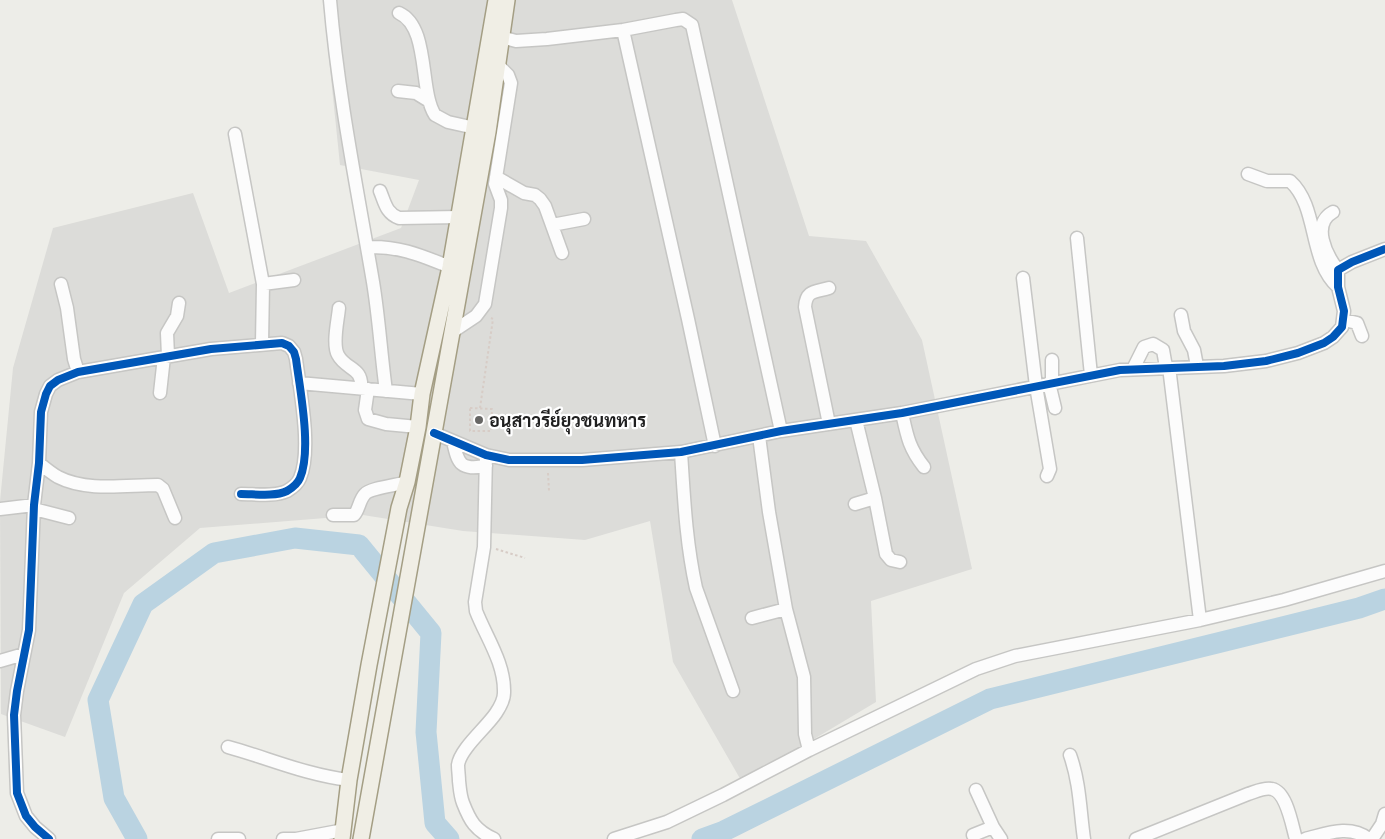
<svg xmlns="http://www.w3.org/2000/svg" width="1385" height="839" font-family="'Titillium Web',Sarabun,sans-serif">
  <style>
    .residential { fill: #dcdcd9 }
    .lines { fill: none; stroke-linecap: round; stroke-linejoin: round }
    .river { stroke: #bad3e1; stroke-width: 21 }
    .minor-casing { stroke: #c6c6c4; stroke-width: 15 }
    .major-casing { stroke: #a49e84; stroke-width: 18 }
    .path { stroke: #d7ccc6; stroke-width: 2; stroke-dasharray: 2.5 2.5; stroke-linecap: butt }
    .minor { stroke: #fcfcfc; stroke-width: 12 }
    .major { stroke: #f0eee5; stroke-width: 15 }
    .cycleway-casing { stroke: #fff; stroke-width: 11 }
    .cycleway { stroke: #0057b8; stroke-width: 8 }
    .poi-dot { fill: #676765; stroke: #fff; stroke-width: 2 }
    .labels { text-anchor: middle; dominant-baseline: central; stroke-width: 4.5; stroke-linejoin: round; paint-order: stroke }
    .poi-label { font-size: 18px; font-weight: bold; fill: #1f1f1f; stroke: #fff; text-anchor: start }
  </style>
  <rect width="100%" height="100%" fill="#edede8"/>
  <path class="residential" d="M 323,0 L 732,0 L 809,236 L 866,241 L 922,340 L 972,569 L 871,601 L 876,702 L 742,782 L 673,662 L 650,521 L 585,540 L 463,531 L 363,515 L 200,528 L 124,593 L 65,737 L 1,714 L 0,501 L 13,368 L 53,228 L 193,193 L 229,293 L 401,228 L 419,180 L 340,165 Z"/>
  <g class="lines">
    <path class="river" d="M 137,839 L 114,798 L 98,700 L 143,604 L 214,553 L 295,538 L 359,545 L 431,633 L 426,732 L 435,823 L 449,839
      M 702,839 L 724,831 L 990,699 L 1359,608 L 1385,599"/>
    <g class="minor-casing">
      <path id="minor" d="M 330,0 C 338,95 357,188 373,282 C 379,318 381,355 386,391
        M 399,13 C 430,27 419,91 435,115 L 448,122 L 475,128
        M 623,30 L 688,319 L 715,446
        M 501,37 L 516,41 L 547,39 L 623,30 L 676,20 L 683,19 L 692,25 L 781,431
        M 398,91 L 416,93 L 429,101
        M 235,134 L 263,284 L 262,343
        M 1248,174 L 1267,181 L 1290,181 C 1319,207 1308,260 1338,287
        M 496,177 L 524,193 L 535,195 L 540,199 L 545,206 L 562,253
        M 380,191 C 385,203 386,213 399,218 L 459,217
        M 1333,212 C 1311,224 1326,255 1338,270
        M 552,225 L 584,219
        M 1077,238 L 1091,375
        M 367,247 C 400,246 420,255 450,267
        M 1023,278 L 1036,386 L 1050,469 L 1047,476
        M 61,284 L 67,308 L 74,359 L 78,372
        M 263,284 L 294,280
        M 339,308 C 338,320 332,344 338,355 C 346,370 363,367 361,388
        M 1181,315 L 1184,331 L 1194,350 L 1197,366
        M 1344,320 L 1357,323 L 1362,336
        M 452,332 L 476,316 L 485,304 L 501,208 L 501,200 L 495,184 L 511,83 L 508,75 L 498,65
        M 168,356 L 167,333 L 177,316 L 179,303
        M 1169,367 L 1200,620
        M 1133,369 L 1144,347 L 1153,344 L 1163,350 L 1166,367
        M 299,383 L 422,394
        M 1049,383 L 1055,408
        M 1052,383 L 1052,360
        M 368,389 L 365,410 L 368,419 L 386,424 L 418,427
        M 160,393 L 164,357
        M 902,413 C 907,436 909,448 924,467
        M 856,420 L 875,498 L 886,554 L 891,560 L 900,562
        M 829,424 L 805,307 C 806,290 815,292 829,288
        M 434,433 L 486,455 L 509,460 L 582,460 L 681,452 L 781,431 L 902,413 L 1120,370 L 1224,366 L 1266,361 L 1298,353 L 1324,343 L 1333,337 L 1342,327 L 1344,311 L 1338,287 L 1338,270 L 1352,262 L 1385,249
        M 759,436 L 769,512 L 786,609 L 804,677 L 805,734 L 809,750
        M 453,441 C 458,465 461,470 486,466
        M 681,452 C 684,498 686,543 696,588 L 733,691
        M 486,455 L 484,547 L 475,602 L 476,611 C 486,637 505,663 504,693 C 504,700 500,707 496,713 C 486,728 460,749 458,765 C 458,770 459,776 459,781 C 460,789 460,795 463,803 C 470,821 475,830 494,839
        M 39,463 C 45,468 51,473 58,477 C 87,492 126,485 158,485 L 163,489 L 175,518
        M 855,504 L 875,498
        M 0,509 L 34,505
        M 34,509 L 69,518
        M 333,515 L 354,515 C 359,510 359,500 365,494 C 370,488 398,485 407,482
        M 752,618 L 786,609
        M 0,661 L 24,654
        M 228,747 C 268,758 306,775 349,780
        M 1070,755 C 1080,783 1080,811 1084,839
        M 976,790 L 993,827 L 1001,839
        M 973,835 L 993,827
        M 49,839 L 35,827 L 26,816 L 17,793 L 14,715 L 17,691 L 29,630 L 34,505 L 39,463 L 41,412 L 46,394 L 50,386 L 58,380 L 78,372 L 211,349 L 282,343 L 289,346 L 294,352 L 296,359 C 300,390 312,450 300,478 C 298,483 292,488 287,491 C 274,497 255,494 241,494
        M 218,839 L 239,839
        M 283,839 L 296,839 L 344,830
        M 614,839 L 667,822 L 723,795 L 809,750 L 976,669 L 1015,656 L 1200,620 L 1284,600 L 1385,571
        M 1136,839 L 1248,794 C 1255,792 1264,787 1272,789 C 1287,792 1292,826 1296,839
        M 1305,839 C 1326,834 1349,824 1369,839
        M 1372,839 L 1382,824 L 1385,814"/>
    </g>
    <g class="major-casing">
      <path id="major" d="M 342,839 L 349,780 L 369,665 L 399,508 L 407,482 L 418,427 L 422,394 L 450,267 L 496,0
        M 361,839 L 488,132 L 507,0"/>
    </g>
    <path class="path" d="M 470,408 L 492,409 L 491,431 L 470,431 Z
      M 480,408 L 493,319 L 491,318
      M 548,473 L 549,491
      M 496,549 L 525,558"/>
    <use href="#minor" class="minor"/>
    <use href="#major" class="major"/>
    <g class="cycleway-casing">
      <path id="cycleway" d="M 434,433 L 486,455 L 509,460 L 582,460 L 681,452 L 781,431 L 902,413 L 1120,370 L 1224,366 L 1266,361 L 1298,353 L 1324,343 L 1333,337 L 1342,327 L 1344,311 L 1338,287 L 1338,270 L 1352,262 L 1385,249
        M 49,839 L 35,827 L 26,816 L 17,793 L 14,715 L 17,691 L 29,630 L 34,505 L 39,463 L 41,412 L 46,394 L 50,386 L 58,380 L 78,372 L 211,349 L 282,343 L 289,346 L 294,352 L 296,359 C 300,390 312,450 300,478 C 298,483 292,488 287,491 C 274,497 255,494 241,494"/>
    </g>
    <use href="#cycleway" class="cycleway"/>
  </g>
  <circle class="poi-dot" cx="479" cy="420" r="5"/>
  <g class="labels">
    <g class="poi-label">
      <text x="489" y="420">อนุสาวรีย์ยุวชนทหาร</text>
    </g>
  </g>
</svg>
